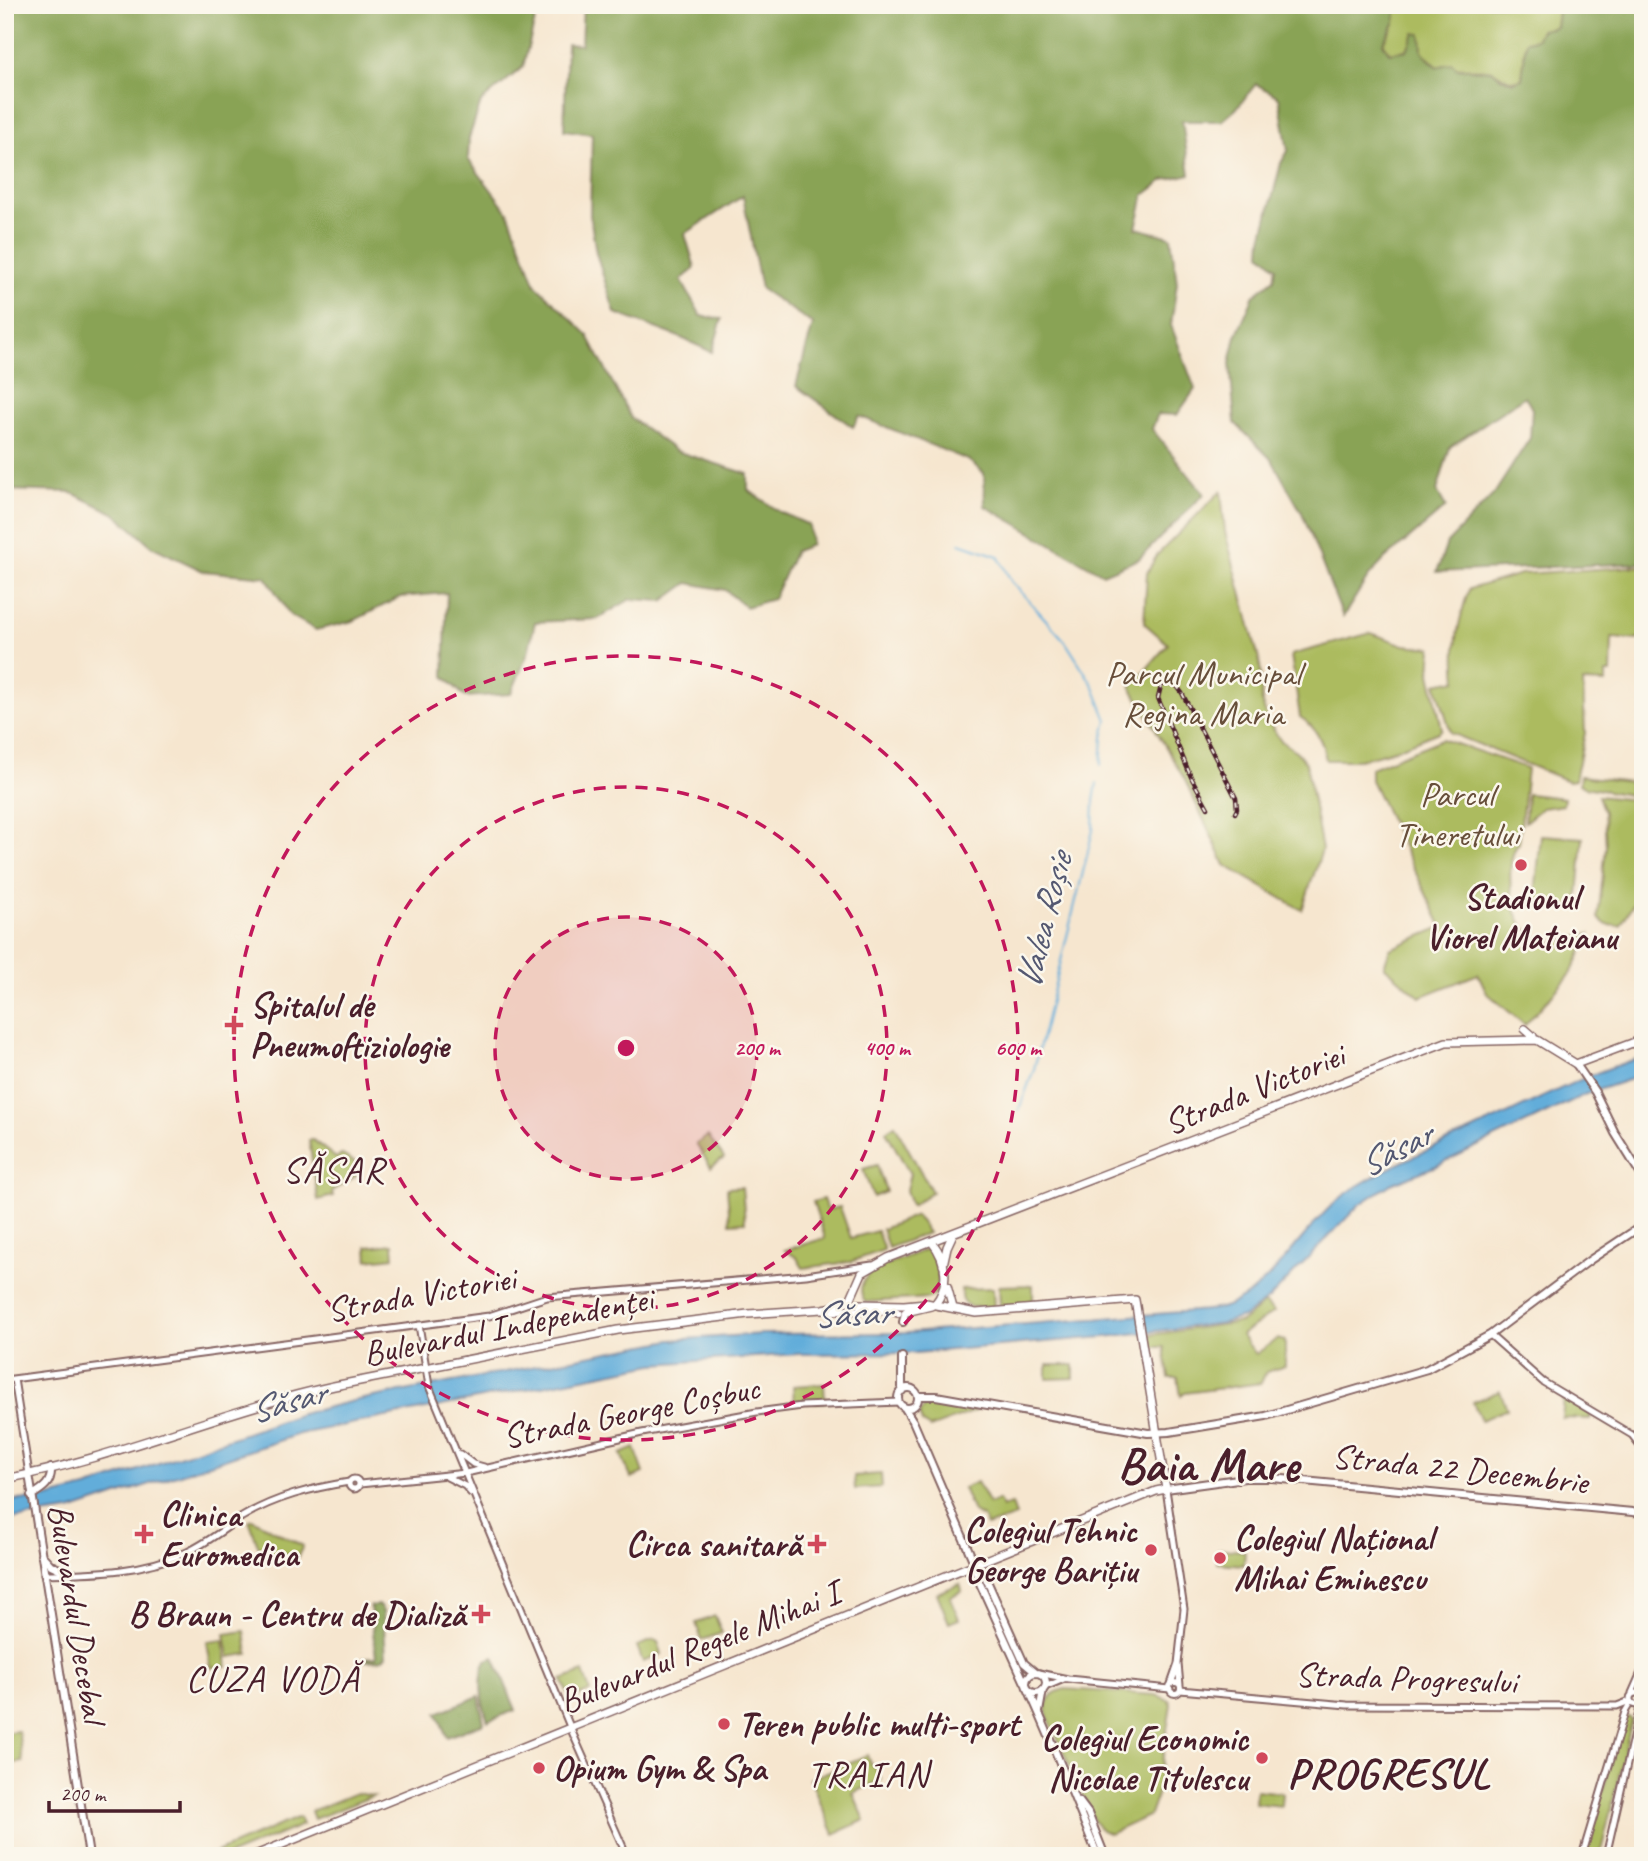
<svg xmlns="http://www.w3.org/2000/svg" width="1648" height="1861" font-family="Caveat,sans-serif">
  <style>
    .green { fill: #acbb5e; stroke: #7b6d44; stroke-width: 2 }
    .forest { fill: #89a355; stroke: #6a6140; stroke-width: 2 }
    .water { fill: #62adda; stroke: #566682; stroke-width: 2 }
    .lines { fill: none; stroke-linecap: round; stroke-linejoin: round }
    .stream { stroke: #62adda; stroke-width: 2 }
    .tertiary-casing { stroke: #866564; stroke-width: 9 }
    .secondary-casing { stroke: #866564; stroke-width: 10 }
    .primary-casing { stroke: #866564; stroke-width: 10 }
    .tertiary { stroke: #fff; stroke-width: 5 }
    .secondary { stroke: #fff; stroke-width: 6 }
    .primary { stroke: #fff; stroke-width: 7 }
    .rail-casing { stroke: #4a1f2b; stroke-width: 4.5 }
    .rail { stroke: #fbf7ec; stroke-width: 2; stroke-dasharray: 5; stroke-linecap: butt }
    .ring { fill: none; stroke: #c2185b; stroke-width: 3.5; stroke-dasharray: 12 9 }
    .poi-dot { fill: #d1495b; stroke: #fbf7ec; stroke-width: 2.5 }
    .labels { text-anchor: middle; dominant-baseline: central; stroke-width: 5; stroke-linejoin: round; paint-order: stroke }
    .park-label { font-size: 35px; fill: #674e3a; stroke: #fbf7ec }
    .poi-label { font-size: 35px; font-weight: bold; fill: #4a1f2b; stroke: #fbf7ec; text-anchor: start }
    .street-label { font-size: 35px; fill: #4a1f2b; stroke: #fbf7ec }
    .water-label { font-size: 37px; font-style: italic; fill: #545871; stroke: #fbf7ec }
    .neighbourhood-label { font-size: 37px; letter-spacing: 2px; fill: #4a1f2b; stroke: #fbf7ec }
    .district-label { font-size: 42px; font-weight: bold; letter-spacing: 2px; fill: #4a1f2b; stroke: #fbf7ec }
    .town-label { font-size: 49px; font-weight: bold; fill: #4a1f2b; stroke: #fbf7ec }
    .centre { fill: #c2185b; stroke: #fbf7ec; stroke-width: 3.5 }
    .ring-label { font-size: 21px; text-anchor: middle; font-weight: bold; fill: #c2185b; stroke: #fbf7ec; stroke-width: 5; stroke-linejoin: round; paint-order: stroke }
  </style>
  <rect width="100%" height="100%" fill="#fbf7ec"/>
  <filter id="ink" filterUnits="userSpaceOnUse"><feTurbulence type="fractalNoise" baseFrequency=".0143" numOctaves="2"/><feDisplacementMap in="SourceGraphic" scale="14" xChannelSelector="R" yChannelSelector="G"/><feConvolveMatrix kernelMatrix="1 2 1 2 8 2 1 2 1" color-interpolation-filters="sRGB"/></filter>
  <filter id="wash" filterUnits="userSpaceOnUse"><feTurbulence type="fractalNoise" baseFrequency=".00686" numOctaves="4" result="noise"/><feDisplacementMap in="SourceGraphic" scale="28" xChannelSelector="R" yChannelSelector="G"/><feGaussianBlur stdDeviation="1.57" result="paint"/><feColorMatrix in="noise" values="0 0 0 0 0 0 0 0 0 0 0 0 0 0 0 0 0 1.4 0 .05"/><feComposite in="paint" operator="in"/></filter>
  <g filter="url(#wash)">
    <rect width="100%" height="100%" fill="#f6e6cf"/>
    <path class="green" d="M 1397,5 L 1559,5 L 1556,27 L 1536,40 L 1526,41 L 1522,79 C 1507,84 1503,74 1490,71 C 1474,67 1454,68 1438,67 L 1422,52 L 1414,34 L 1407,50 L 1390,53 L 1383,43 L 1395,22 Z
      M 1221,491 L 1225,532 L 1260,663 L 1262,704 L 1268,720 L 1280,740 L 1297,752 L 1306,763 L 1322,850 L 1302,910 L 1225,865 L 1185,780 L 1131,687 L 1168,644 L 1144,623 L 1147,573 L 1157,555 Z
      M 1643,566 L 1643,627 L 1638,640 L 1612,638 L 1611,673 L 1606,673 L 1606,683 L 1583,682 L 1585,733 L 1575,780 L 1568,781 L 1451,733 L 1436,684 L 1457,680 C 1453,645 1458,622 1469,589 L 1521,574 Z
      M 1371,633 L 1404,645 L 1432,648 L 1430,673 L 1442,729 L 1439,732 L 1391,751 L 1359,760 L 1326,760 C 1323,741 1316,727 1300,717 L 1291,655 Z
      M 1442,739 L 1527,768 L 1519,843 C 1504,859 1510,911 1524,927 C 1530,934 1539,939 1547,943 L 1590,934 L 1571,974 L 1525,1025 L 1487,993 L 1478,974 L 1420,997 L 1384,966 L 1390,949 L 1442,927 L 1371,780 L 1371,768 Z
      M 1580,776 L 1630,782 L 1630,795 L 1585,787 L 1579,784 Z
      M 1527,794 L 1564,798 L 1563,805 L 1542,808 L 1525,822 Z
      M 1598,796 L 1643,801 L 1643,888 L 1620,926 L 1607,925 L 1598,918 L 1606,847 L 1604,812 Z
      M 1541,835 L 1583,838 L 1577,908 L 1534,904 Z
      M 895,1125 L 932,1192 L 911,1206 L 906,1190 L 910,1174 L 886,1131 Z
      M 708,1136 L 724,1158 L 711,1167 L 696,1144 Z
      M 309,1140 L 313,1140 L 336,1158 L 342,1155 L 358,1164 L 361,1173 L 332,1191 L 333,1196 L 318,1200 Z
      M 877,1165 L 886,1192 L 873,1197 L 863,1169 Z
      M 742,1187 L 745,1222 L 730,1223 L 727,1188 Z
      M 823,1199 L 827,1210 L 840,1207 L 851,1238 L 877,1231 L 884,1250 L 850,1262 L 803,1268 L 797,1258 L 785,1250 L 825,1238 L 813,1202 Z
      M 916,1215 L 928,1233 L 888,1248 L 882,1229 Z
      M 393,1244 L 394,1257 L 368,1260 L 367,1247 Z
      M 927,1249 C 937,1260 942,1280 935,1294 L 929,1298 L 865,1302 C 856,1287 864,1277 877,1268 Z
      M 1033,1285 L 1033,1305 L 1000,1307 L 999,1286 Z
      M 993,1288 L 994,1307 L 971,1307 L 963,1302 L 961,1289 Z
      M 1265,1303 L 1274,1312 L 1241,1335 L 1256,1354 L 1277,1339 L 1285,1341 L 1285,1366 L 1266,1372 L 1261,1383 L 1185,1393 L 1181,1396 L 1178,1378 L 1169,1378 L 1164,1347 L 1152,1347 L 1149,1335 L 1241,1322 Z
      M 1047,1365 L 1074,1365 L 1074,1378 L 1047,1379 Z
      M 824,1384 L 825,1402 L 794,1403 L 793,1386 Z
      M 1500,1391 L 1507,1409 L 1481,1420 L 1473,1402 Z
      M 1564,1398 L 1591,1415 L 1590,1419 L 1562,1418 Z
      M 927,1403 L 976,1411 L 930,1428 L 922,1423 L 919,1414 Z
      M 635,1448 L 644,1473 L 631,1478 L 621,1454 Z
      M 881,1474 L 882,1487 L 855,1489 L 854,1476 Z
      M 977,1482 L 989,1504 L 999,1500 L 1002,1507 L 1012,1504 L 1016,1516 L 987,1526 L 983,1517 L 973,1512 L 963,1488 Z
      M 252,1519 L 303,1546 L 297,1558 L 291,1560 L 290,1554 L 262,1556 L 249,1521 Z
      M 1218,1549 L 1245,1551 L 1244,1565 L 1217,1563 Z
      M 960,1584 L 962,1591 L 950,1597 L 959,1619 L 949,1623 L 937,1593 Z
      M 715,1616 L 722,1633 L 702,1640 L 696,1623 Z
      M 245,1631 L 248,1654 L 229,1657 L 225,1634 Z
      M 224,1640 L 227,1666 L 211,1668 L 207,1642 Z
      M 654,1640 L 658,1642 L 662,1654 L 643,1662 L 637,1646 Z
      M 583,1672 L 590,1691 L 570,1699 L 562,1680 Z
      M 1065,1689 L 1156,1695 L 1169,1700 L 1171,1704 L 1157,1795 L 1150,1815 L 1110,1834 L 1101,1830 L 1094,1821 L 1047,1715 C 1046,1700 1049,1693 1065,1689 Z
      M 1625,1717 L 1629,1717 L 1632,1720 L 1600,1856 L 1583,1856 Z
      M 18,1731 L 23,1762 L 5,1764 L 5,1733 Z
      M 867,1755 L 871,1765 L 874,1764 L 881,1780 L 853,1793 L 865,1820 L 834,1834 L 810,1779 Z
      M 1256,1790 L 1282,1793 L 1281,1806 L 1255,1803 Z
      M 356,1793 L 373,1796 L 314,1819 L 311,1811 Z
      M 299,1817 L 302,1825 L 228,1856 L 207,1856 Z"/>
    <path class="forest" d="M 5,5 L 539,5 L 523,67 L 481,102 L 469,138 L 468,159 L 508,212 L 536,285 L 587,334 L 631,418 L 676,451 L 748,474 L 748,490 L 780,512 L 809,525 L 811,545 L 795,551 L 773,599 L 746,607 L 725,590 L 688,583 L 663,601 L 631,599 L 597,619 L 535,622 L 528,653 L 511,694 L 465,697 L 444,676 L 447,593 L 400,597 L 353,621 L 316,630 L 290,615 L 266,577 L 203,571 L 153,547 L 114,513 L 70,492 L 5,490 Z
      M 583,5 L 1397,5 L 1395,22 L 1383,43 L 1389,53 L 1407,50 L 1414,33 L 1421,34 L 1422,52 L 1437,67 L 1452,63 L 1457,68 L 1493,71 L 1502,78 L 1513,82 L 1522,79 L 1526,41 L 1536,39 L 1541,30 L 1556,27 L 1559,5 L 1643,5 L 1643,563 L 1437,572 L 1447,543 L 1494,494 L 1530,438 L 1532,409 L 1525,396 L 1450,447 L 1437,491 L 1446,507 L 1385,559 L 1368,577 L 1343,617 L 1302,513 L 1272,460 L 1235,423 L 1230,363 L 1236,336 L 1254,295 L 1274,279 L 1276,267 L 1261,253 L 1262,239 L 1281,163 L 1288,151 L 1279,97 L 1256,84 L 1236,109 L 1222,121 L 1182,121 L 1190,174 L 1164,180 L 1144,195 L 1136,228 L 1171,237 L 1177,283 L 1171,325 L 1195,389 L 1177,415 L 1158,414 L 1152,429 L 1204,494 L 1139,559 L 1103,574 L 985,506 L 984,473 L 968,460 L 859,416 L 853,427 L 796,386 L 813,324 L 761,289 L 743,196 L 685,234 L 695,268 L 681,280 L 701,316 L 722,319 L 712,352 L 679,337 L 615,313 L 596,253 L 590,215 L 592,134 L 564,130 L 567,44 L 581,45 Z
      M 378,1605 L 383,1611 L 386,1656 L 380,1660 L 365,1661 L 364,1658 L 376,1657 L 370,1606 Z
      M 494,1657 L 516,1710 L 488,1721 C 481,1702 478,1678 486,1660 Z
      M 479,1696 L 484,1723 L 447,1737 L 437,1713 Z"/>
    <path class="water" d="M 1643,1057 L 1643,1075 L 1586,1094 L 1436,1166 L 1391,1184 L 1359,1205 L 1269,1299 L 1243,1317 L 1223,1323 L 1105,1337 L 915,1353 L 799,1354 L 654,1364 L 299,1434 L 70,1511 L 5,1520 L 5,1501 L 46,1498 L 86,1488 L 301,1414 L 353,1401 L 671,1340 L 762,1334 L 908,1333 L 1195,1311 C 1205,1310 1217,1310 1227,1306 C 1272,1291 1306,1221 1347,1193 C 1389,1164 1440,1146 1486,1124 C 1538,1100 1587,1073 1643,1057 Z"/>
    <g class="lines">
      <path class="stream" d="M 960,543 L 998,556 L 1011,581 L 1065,641 L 1093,685 L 1107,720 L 1103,737 L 1101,765
        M 1019,1110 L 1034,1069 L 1083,872 L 1093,830 L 1094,801 L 1097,783"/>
    </g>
  </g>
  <g filter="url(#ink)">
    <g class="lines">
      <g class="tertiary-casing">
        <path id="tertiary" d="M 419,1325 L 429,1386 L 573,1734 L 627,1856
          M 1490,1335 L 1543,1382 L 1632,1435 L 1643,1449
          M 14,1379 L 29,1474
          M 5,1380 L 489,1316 L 547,1297 L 806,1275 L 872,1265
          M 460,1454 L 473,1464 L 484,1467
          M 447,1477 L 465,1486 L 471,1493
          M349 1484a5 5 0 1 1 10 0a5 5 0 1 1-10 0Z
          M 360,1484 L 466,1473 L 642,1433 L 757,1412 L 802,1406 L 899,1402
          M 1166,1489 L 1184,1609 L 1178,1664 L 1171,1684
          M 44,1574 C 94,1573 141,1573 187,1552 C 207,1543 224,1529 242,1517 C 275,1497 312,1488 349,1482
          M 1178,1664 L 1180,1685
          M 1039,1673 L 1068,1679 L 1170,1689
          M1169.5 1688a5.5 5.5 0 1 1 11 0a5.5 5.5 0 1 1-11 0Z
          M 1045,1687 L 1064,1679
          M 1180,1690 L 1347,1705 L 1617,1706 L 1630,1701
          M1630 1699a6 6 0 1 1 12 0a6 6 0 1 1-12 0Z
          M 1632,1693 L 1643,1668
          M 1582,1856 L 1625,1712 L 1631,1702
          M 1606,1856 L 1641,1703"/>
      </g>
      <g class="secondary-casing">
        <path id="secondary" d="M 1576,1064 L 1595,1092 L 1615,1133 L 1643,1178
          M 903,1322 L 905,1313
          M898 1398a10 10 0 1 1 20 0a10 10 0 1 1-20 0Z
          M 902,1391 L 902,1357
          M 918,1396 L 936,1396 L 1148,1433 L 1169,1432 L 1266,1416 L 1427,1369 L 1490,1335 L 1590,1260 L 1643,1225
          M 904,1407 L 913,1421 L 975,1565 L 977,1577 L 1025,1683
          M 29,1474 L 89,1856
          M 1166,1489 L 1245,1478 L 1272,1478 L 1643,1513
          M 31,1496 C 44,1488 52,1483 51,1468
          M 41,1554 L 51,1565 L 70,1574
          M 976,1566 L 984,1574 L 1024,1663 L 1036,1673
          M1026 1683a10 10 0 1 1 20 0a10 10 0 1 1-20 0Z
          M 1029,1691 C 1054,1745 1075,1801 1098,1856
          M 1039,1712 L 1043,1690
          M 1079,1801 L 1088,1813 L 1105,1856"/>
      </g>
      <g class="primary-casing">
        <path id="primary" d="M 1525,1029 L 1533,1036 L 1533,1039
          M 932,1242 C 947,1261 950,1286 935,1304
          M 943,1265 L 947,1247 L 953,1234
          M 947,1286 L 953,1308
          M 851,1298 L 862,1273 L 888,1258 L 1446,1042 L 1537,1040 L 1576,1064 L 1643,1039
          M 830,1311 L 890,1310 L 898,1313
          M 906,1312 L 931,1306
          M 5,1479 C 117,1458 223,1410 334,1386 L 618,1330 L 748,1314 L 823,1309 L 834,1307 L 849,1300
          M 253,1856 L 1156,1491 L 1166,1489 L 1135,1300 L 976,1313 L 926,1303 L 904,1305 L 859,1304"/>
      </g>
      <use href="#tertiary" class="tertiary"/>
      <use href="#secondary" class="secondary"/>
      <use href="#primary" class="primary"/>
      <g class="rail-casing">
        <path id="rail" d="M 1208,808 L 1191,777 L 1158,698 L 1161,686 L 1167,683 L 1176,685 L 1182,693 L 1236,798 L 1237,809 L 1235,813"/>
      </g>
      <use href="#rail" class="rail"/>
    </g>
  </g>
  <circle cx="626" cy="1048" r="131" fill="#c2185b" fill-opacity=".12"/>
  <g class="ring">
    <circle cx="626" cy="1048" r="131"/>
    <circle cx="626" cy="1048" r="261"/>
    <circle cx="626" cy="1048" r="392"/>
  </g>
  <g class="poi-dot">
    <circle cx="1521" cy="865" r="7"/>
    <path d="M230.5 1014.5h7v7h7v7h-7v7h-7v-7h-7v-7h7z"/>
    <path d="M140.5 1523.5h7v7h7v7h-7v7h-7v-7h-7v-7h7z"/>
    <path d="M813.5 1533.5h7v7h7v7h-7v7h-7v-7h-7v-7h7z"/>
    <circle cx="1151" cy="1550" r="7"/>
    <circle cx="1220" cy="1558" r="7"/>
    <path d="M477.5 1603.5h7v7h7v7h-7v7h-7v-7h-7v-7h7z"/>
    <circle cx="724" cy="1724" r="7"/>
    <circle cx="1262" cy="1758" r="7"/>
    <circle cx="539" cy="1768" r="7"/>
  </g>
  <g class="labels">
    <g class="park-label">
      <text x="1203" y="673">Parcul Municipal<tspan x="1203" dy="40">Regina Maria</tspan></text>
      <text x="1457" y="794">Parcul<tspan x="1457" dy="40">Tineretului</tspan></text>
    </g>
    <g class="poi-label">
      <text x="1521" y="897" text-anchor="middle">Stadionul<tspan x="1521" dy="40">Viorel Mateianu</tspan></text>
      <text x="250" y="1005">Spitalul de<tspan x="250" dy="40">Pneumoftiziologie</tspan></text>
      <text x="160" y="1514">Clinica<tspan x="160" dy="40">Euromedica</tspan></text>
      <text x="1137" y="1530" text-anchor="end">Colegiul Tehnic<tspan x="1137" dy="40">George Barițiu</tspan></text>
      <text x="1234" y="1538">Colegiul Național<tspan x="1234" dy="40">Mihai Eminescu</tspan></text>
      <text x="801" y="1544" text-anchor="end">Circa sanitară</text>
      <text x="465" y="1614" text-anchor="end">B Braun - Centru de Dializă</text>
      <text x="738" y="1724">Teren public multi-sport</text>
      <text x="1248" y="1738" text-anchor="end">Colegiul Economic<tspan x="1248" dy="40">Nicolae Titulescu</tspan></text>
      <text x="553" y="1768">Opium Gym &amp; Spa</text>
    </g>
    <g class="street-label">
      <text transform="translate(1254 1089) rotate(-22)">Strada Victoriei</text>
      <text transform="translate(421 1294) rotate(-10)">Strada Victoriei</text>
      <text transform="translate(508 1326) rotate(-11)">Bulevardul Independenței</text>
      <text transform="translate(631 1412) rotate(-11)">Strada George Coșbuc</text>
      <text transform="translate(1460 1469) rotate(6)">Strada 22 Decembrie</text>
      <text transform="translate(77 1613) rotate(81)">Bulevardul Decebal</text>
      <text transform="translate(699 1647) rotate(-22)">Bulevardul Regele Mihai I</text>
      <text transform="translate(1406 1678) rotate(2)">Strada Progresului</text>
    </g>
    <g class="water-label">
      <text transform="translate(1043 921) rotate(-76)">Valea Roșie</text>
      <text transform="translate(1395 1149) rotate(-27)">Săsar</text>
      <text transform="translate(852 1313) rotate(-2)">Săsar</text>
      <text transform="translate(287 1401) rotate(-15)">Săsar</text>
    </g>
    <g class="neighbourhood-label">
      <text x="334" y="1169">SĂSAR</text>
      <text x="273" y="1678">CUZA VODĂ</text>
      <text x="868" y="1773">TRAIAN</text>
    </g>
    <g class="district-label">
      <text x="1389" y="1773">PROGRESUL</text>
    </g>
    <g class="town-label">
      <text x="1208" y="1465">Baia Mare</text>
    </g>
  </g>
  <circle cx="626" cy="1048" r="10" class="centre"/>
  <g class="ring-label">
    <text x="757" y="1055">200 m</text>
    <text x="887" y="1055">400 m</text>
    <text x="1018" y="1055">600 m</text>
  </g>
  <rect width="1648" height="1861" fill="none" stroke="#fbf7ec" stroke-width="28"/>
  <path d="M49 1801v10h131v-10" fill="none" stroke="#4a1f2b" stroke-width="3.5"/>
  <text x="60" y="1801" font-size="21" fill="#4a1f2b" stroke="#fbf7ec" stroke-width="5" paint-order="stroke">200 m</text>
</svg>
